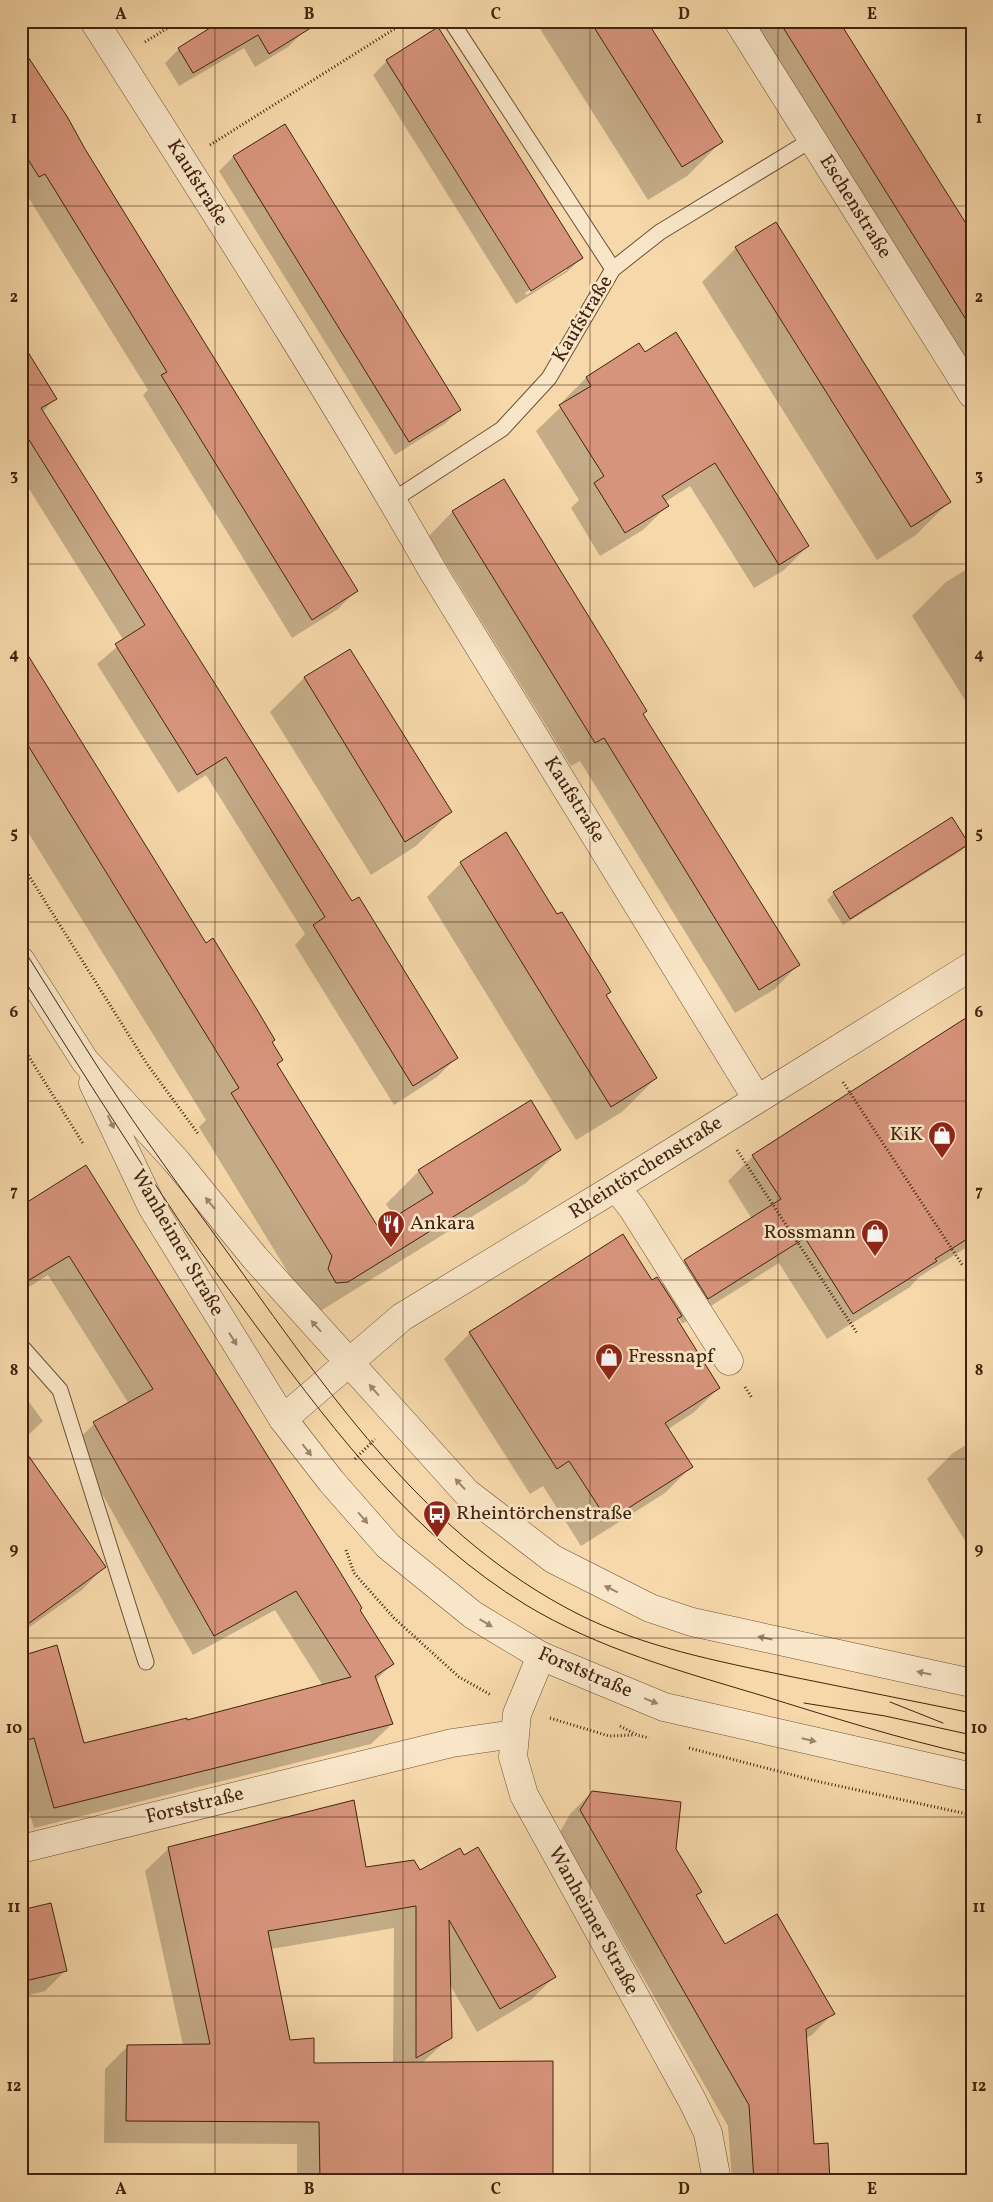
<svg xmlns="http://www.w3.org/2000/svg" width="993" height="2202" font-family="Vollkorn,serif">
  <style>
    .shadow { fill: #0003; fill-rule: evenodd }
    .building { fill: #d7947c; stroke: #422310 }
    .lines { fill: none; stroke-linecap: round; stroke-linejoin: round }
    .service-casing { stroke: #6f5036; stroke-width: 17 }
    .minor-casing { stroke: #6f5036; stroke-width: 29 }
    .tertiary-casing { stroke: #6f5036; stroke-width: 29 }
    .path { stroke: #422310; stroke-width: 3; stroke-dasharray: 1 2.5; stroke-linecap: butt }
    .service { stroke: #f9e6c8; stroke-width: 15 }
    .minor { stroke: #f9e6c8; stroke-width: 28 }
    .tertiary { stroke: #f9e6c8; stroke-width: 28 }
    .tram { stroke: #422310; stroke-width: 1 }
    .oneway { fill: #9e846c }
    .grid { fill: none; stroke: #422310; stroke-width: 1; stroke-opacity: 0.55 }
    .labels { text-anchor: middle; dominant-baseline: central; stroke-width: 5; stroke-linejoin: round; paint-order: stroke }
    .street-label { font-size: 20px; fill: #422310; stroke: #f9e6c8 }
    .poi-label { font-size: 20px; fill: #422310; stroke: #f9e6c8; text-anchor: start }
    .neatline { fill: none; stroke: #422310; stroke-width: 2 }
    .grid-label { font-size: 16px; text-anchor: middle; font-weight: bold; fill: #422310 }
  </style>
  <rect width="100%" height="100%" fill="#f6d8aa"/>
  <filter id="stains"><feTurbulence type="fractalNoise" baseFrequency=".004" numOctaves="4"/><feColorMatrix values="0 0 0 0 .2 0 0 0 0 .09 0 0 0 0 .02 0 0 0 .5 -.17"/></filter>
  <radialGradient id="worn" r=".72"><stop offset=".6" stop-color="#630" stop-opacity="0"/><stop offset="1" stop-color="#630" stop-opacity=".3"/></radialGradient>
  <path class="shadow" d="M 223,21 L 302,33 L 288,47 L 255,67 L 244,48 L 179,86 L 165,63 L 179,49 Z
    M 535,21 L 646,21 L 721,142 L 687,176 L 648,200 Z
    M 723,21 L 837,21 L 972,236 L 972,417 Z
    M 437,29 L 581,258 L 567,272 L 516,304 L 373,75 L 387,61 ZM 567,267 L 567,270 L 526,295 L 525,293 Z
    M 21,47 L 357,590 L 338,609 L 292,638 L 143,395 L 148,390 L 25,192 L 21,194 Z
    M 285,126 L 460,409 L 446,423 L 395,455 L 219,171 L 233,157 Z
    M 736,248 L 950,501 L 916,535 L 877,560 L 702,282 Z
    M 21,344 L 55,399 L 42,412 L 352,903 L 456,1058 L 437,1077 L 394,1105 L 295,945 L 305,934 L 206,775 L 178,793 L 97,664 L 124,641 L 21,476 Z
    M 638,345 L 808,546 L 784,570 L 754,588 L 690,486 L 665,502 L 667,506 L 643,530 L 600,556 L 571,508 L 579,500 L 536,431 L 564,404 L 562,402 L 586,378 Z
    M 503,480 L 642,715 L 798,965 L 775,989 L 735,1013 L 580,761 L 571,766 L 429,536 L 452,512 Z
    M 972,566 L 972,711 L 912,616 L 946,582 Z
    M 21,646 L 206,945 L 282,1060 L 276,1066 L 378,1228 L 395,1218 L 386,1204 L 419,1171 L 559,1150 L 526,1183 L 314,1315 L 199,1127 L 206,1120 L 21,821 Z
    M 349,650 L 450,812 L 416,846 L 371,875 L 270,712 L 304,678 Z
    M 968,844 L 961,851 L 843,925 L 827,900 L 834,893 Z
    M 461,863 L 557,916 L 610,992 L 606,996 L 656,1078 L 622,1112 L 576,1140 L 427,897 Z
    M 972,1015 L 972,1244 L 919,1277 L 910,1287 L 827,1339 L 779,1263 L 682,1324 L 678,1317 L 676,1320 L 719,1388 L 693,1413 L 668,1429 L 691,1467 L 665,1493 L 581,1546 L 543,1486 L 530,1494 L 444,1359 L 470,1333 L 652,1282 L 661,1285 L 685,1261 L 752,1219 L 728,1181 L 753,1156 Z
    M 86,1167 L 392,1664 L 375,1681 L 392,1724 L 371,1744 L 34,1828 L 21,1785 L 21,1657 L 84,1744 L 186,1721 L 323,1686 L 275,1610 L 193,1655 L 74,1444 L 94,1424 L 129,1404 L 48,1275 L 21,1292 L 21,1207 Z
    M 21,1391 L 43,1421 L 21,1442 Z
    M 972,1441 L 972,1552 L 927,1479 L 953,1453 Z
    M 21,1448 L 104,1567 L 82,1590 L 21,1633 Z
    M 592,1792 L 674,1849 L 700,1891 L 695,1896 L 724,1945 L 833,2013 L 812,2035 L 806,2038 L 813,2145 L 829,2181 L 732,2181 L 728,2126 L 560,1832 L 570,1814 Z
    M 169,1848 L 365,1868 L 419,1872 L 554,1977 L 531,2000 L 477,2032 L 449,1983 L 450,2037 L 422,2063 L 552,2181 L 297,2181 L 297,2144 L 104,2143 L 105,2069 L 128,2046 L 183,2045 L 145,1871 ZM 394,1928 L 393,2063 L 313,2064 L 289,2041 L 271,1949 Z
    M 21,1912 L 66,1970 L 45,1991 L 21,1997 Z"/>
  <path class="building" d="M 221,21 L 322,21 L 269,54 L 258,35 L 193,73 L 178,48 Z
    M 590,21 L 647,21 L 723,142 L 682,167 Z
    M 779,21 L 839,21 L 928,163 L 972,233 L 972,329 Z
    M 438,27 L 583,258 L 531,291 L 386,60 Z
    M 21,46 L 68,118 L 85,149 L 358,591 L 312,620 L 161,375 L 167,372 L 45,174 L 39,177 L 21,148 Z
    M 285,124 L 461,410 L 409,442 L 233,156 Z
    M 776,222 L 951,502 L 911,527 L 735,247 Z
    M 676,332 L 809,546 L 779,565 L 715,463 L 662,496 L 669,506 L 625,533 L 594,483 L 604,476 L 559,405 L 591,386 L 586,377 L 639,343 L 645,352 Z
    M 21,341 L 57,399 L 41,408 L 352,901 L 359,897 L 458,1058 L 413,1086 L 313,925 L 325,917 L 226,757 L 197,775 L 115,644 L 145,625 L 21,427 Z
    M 504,479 L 647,711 L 643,714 L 800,965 L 759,990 L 604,738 L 595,743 L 452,511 Z
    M 21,644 L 206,943 L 213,938 L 256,1008 L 275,1040 L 272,1042 L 283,1060 L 277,1064 L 378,1227 L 433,1193 L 418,1170 L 531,1100 L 561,1150 L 348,1282 L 336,1283 L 328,1269 L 332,1256 L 231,1093 L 239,1088 L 21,734 Z
    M 350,649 L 452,812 L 405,842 L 304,677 Z
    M 952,817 L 969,844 L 850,919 L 833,892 Z
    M 506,832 L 557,914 L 562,912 L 599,972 L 611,992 L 606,995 L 657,1078 L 611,1107 L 460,862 Z
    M 972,1014 L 972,1236 L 935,1259 L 937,1261 L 853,1314 L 805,1238 L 708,1299 L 684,1260 L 781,1199 L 752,1155 Z
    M 86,1165 L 337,1567 L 362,1608 L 360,1610 L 394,1664 L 375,1676 L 393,1724 L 54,1808 L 34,1738 L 21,1742 L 21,1656 L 57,1645 L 84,1743 L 187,1718 L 187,1720 L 351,1677 L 296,1591 L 214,1636 L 93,1422 L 153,1389 L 69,1256 L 21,1285 L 21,1206 Z
    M 623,1234 L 652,1280 L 657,1277 L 682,1316 L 677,1319 L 720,1388 L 665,1423 L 693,1467 L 608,1521 L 569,1461 L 557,1469 L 469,1332 Z
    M 21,1445 L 106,1567 L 21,1629 Z
    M 592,1791 L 681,1802 L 676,1849 L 702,1892 L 696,1895 L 725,1944 L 777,1914 L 835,2014 L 806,2029 L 814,2144 L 828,2143 L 830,2181 L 754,2181 L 749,2105 L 580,1810 Z
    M 354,1800 L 366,1867 L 414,1860 L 420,1870 L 460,1848 L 464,1855 L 478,1847 L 556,1977 L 500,2009 L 449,1920 L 452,2038 L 416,2058 L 416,1906 L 268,1931 L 290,2040 L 314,2038 L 314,2063 L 553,2061 L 553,2181 L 320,2181 L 319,2122 L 126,2121 L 127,2045 L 210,2044 L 168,1847 Z
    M 51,1903 L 67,1971 L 21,1982 L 21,1910 Z"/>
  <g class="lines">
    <g class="service-casing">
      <path id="service" d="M 451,21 L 613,269
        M 393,500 L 502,429 L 549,378 L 613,269 L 660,232 L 813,139
        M 21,1346 L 60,1390 L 146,1662"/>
    </g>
    <g class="minor-casing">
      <path id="minor" d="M 94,21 C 210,204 327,385 434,573 L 757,1099
        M 738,21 L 972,394
        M 616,1187 L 633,1209 L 729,1361
        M 283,1419 L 402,1317 L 616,1187 L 972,966
        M 541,1656 L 517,1714 L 513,1757 L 524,1795 L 692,2100 L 708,2133 L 717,2181
        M 21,1849 L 452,1743 L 515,1734"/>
    </g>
    <g class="tertiary-casing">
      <path id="tertiary" d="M 21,961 L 85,1061 L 177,1162 L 255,1258 L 466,1492 L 553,1559 L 650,1608 L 692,1622 L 972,1683
        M 93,1083 L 152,1207 L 283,1419 L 331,1481 L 388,1546 L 473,1615 L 541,1656 L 664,1707 L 972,1777"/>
    </g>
    <path class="path" d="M 145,42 L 179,21
      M 210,145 L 407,21
      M 21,863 L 147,1064 L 199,1135
      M 21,1044 L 84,1145
      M 843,1082 L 963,1266
      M 737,1150 L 857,1333
      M 745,1387 L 752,1398
      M 355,1459 L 375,1439
      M 346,1550 L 354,1573 L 394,1618 L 459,1677 L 491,1695
      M 550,1718 L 609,1736 L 634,1735
      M 620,1726 L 637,1735 L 649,1738
      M 689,1748 L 816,1781 L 972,1815"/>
    <use href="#service" class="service"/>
    <use href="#minor" class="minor"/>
    <use href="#tertiary" class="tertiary"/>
    <path class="tram" d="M 21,945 C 53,996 85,1048 118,1098 C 156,1156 198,1211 238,1267 C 333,1399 428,1538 578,1614 C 643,1647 717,1661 788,1676 C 849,1688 911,1701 972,1713
      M 21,975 C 74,1059 127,1143 182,1225 C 207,1262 236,1298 262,1334 C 339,1437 415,1537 526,1605 C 599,1649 680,1671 760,1695 C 831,1717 900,1739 972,1755
      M 890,1702 L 943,1723
      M 804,1703 L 885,1716 L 972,1735"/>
  </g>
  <defs><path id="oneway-solid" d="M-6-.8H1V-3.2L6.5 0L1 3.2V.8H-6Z" transform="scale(1.25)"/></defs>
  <g class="oneway">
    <use href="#oneway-solid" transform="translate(111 1122) rotate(64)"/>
    <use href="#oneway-solid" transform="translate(210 1203) rotate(-129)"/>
    <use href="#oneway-solid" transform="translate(316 1326) rotate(-132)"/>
    <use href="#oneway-solid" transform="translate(233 1339) rotate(58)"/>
    <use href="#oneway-solid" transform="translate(374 1390) rotate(-131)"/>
    <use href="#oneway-solid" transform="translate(307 1450) rotate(52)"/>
    <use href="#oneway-solid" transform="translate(460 1484) rotate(-133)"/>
    <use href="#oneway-solid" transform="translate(363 1518) rotate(49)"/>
    <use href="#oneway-solid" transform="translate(611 1589) rotate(-154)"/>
    <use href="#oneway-solid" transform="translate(486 1623) rotate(31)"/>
    <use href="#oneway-solid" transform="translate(765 1638) rotate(-168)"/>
    <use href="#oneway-solid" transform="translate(924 1673) rotate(-168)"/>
    <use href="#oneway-solid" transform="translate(651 1701) rotate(22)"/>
    <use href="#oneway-solid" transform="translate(809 1740) rotate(13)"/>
  </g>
  <path class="grid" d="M 215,21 L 215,2181M 403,21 L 403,2181M 590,21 L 590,2181M 778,21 L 778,2181M 21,206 L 972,206M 21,385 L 972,385M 21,564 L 972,564M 21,743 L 972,743M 21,922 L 972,922M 21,1101 L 972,1101M 21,1280 L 972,1280M 21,1459 L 972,1459M 21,1638 L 972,1638M 21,1817 L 972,1817M 21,1996 L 972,1996"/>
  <defs>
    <g id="shop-pin" transform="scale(1.4375)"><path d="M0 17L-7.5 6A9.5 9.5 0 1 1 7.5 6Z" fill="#8f2418" stroke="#f9e6c8"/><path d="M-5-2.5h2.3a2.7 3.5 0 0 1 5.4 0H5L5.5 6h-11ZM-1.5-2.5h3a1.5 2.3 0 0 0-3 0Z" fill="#fff"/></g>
    <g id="restaurant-pin" transform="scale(1.4375)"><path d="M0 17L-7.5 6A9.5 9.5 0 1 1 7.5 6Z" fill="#8f2418" stroke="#f9e6c8"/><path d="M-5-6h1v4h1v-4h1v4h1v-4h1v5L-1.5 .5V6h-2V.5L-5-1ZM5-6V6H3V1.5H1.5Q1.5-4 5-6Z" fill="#fff"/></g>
    <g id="bus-pin" transform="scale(1.4375)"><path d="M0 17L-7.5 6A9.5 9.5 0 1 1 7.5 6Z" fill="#8f2418" stroke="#f9e6c8"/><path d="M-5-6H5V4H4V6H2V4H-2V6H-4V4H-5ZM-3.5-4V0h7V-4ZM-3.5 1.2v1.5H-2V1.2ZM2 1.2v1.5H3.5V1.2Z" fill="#fff"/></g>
  </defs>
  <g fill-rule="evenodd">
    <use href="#shop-pin" x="942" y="1135"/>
    <use href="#restaurant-pin" x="391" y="1224"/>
    <use href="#shop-pin" x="875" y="1233"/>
    <use href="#shop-pin" x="609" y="1357"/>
    <use href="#bus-pin" x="437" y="1514"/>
  </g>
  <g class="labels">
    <g class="street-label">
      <text transform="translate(197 183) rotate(58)">Kaufstraße</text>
      <text transform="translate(855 207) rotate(58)">Eschenstraße</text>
      <text transform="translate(583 319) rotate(-59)">Kaufstraße</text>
      <text transform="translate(574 800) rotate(58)">Kaufstraße</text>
      <text transform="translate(646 1168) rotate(-32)">Rheintörchenstraße</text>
      <text transform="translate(177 1243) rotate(60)">Wanheimer Straße</text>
      <text transform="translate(585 1673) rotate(23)">Forststraße</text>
      <text transform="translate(195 1806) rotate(-14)">Forststraße</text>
      <text transform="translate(593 1921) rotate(61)">Wanheimer Straße</text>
    </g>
    <g class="poi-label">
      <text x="923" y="1135" text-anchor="end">KiK</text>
      <text x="410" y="1224">Ankara</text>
      <text x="856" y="1233" text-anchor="end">Rossmann</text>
      <text x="628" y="1357">Fressnapf</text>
      <text x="456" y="1514">Rheintörchenstraße</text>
    </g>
  </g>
  <rect width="993" height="2202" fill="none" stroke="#f6d8aa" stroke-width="55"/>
  <rect x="28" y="28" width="938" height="2146" class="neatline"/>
  <g class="grid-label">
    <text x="121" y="19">A</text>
    <text x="309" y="19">B</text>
    <text x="496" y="19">C</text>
    <text x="684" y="19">D</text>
    <text x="872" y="19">E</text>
    <text x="14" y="123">1</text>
    <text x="979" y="123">1</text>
    <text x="14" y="302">2</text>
    <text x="979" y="302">2</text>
    <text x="14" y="480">3</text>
    <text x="979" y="480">3</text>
    <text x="14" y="659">4</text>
    <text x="979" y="659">4</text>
    <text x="14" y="838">5</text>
    <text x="979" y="838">5</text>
    <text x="14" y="1017">6</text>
    <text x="979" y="1017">6</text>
    <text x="14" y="1196">7</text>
    <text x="979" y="1196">7</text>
    <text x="14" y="1375">8</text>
    <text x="979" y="1375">8</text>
    <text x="14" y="1554">9</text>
    <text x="979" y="1554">9</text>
    <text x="14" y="1733">10</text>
    <text x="979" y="1733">10</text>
    <text x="14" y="1912">11</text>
    <text x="979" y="1912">11</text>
    <text x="14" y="2091">12</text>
    <text x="979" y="2091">12</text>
    <text x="121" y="2194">A</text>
    <text x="309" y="2194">B</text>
    <text x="496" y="2194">C</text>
    <text x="684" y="2194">D</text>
    <text x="872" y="2194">E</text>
  </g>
  <rect width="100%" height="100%" filter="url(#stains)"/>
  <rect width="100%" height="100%" fill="url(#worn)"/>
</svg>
